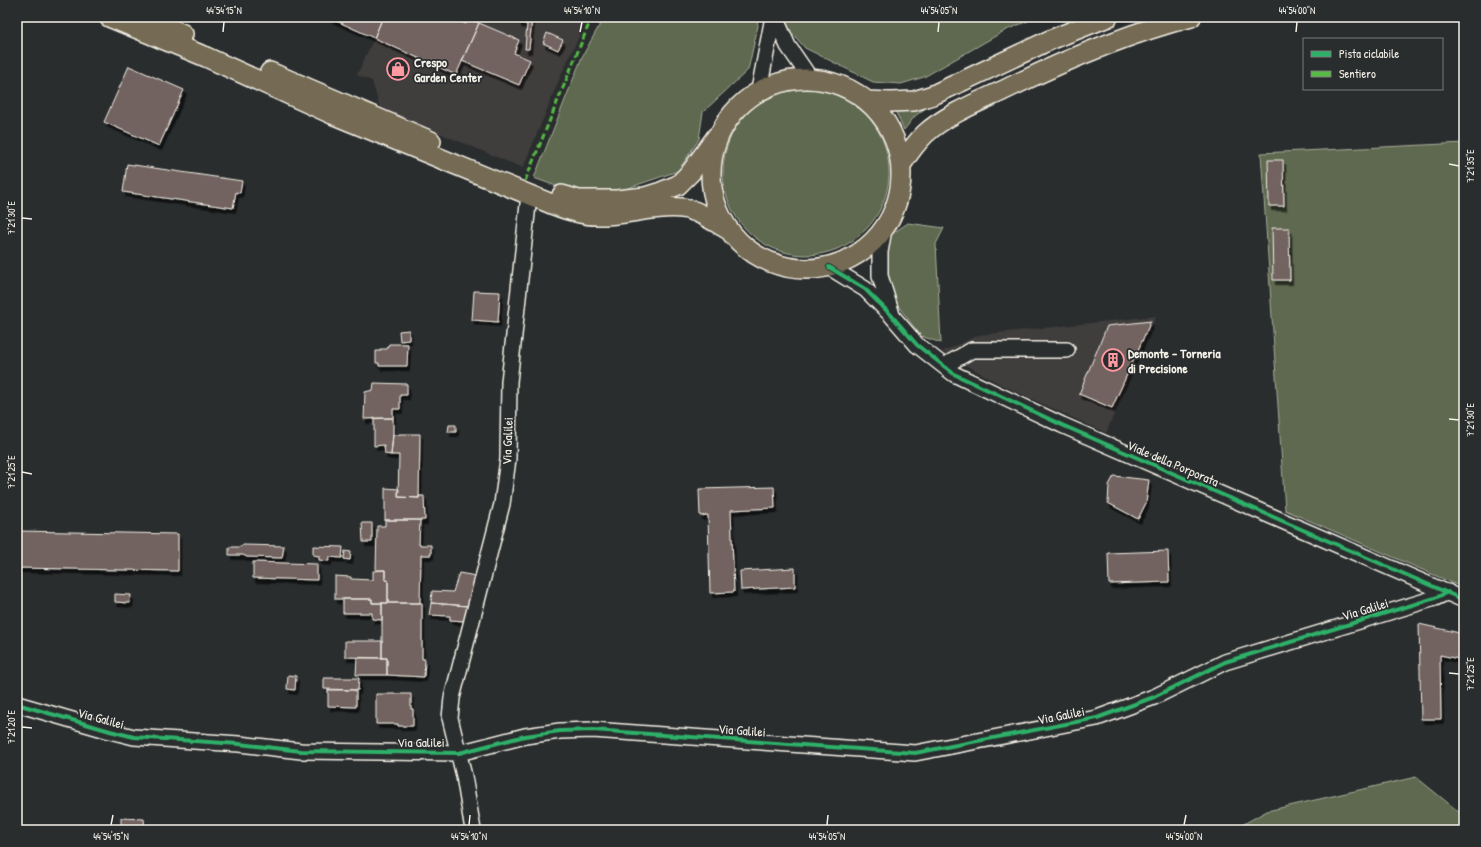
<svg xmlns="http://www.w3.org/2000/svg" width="1481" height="847" font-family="'Patrick Hand',sans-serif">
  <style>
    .built { fill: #403e3d }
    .green { fill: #5e6950; stroke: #a9ad9c }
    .building { fill: #726460; stroke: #f4f1e8; filter: url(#shadow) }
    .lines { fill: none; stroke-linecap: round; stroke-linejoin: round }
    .minor-casing { stroke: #f4f1e8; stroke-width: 18 }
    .major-casing { stroke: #f4f1e8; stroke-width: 22 }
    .minor { stroke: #2a2d2e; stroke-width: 15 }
    .major { stroke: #746b52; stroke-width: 19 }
    .quiet { stroke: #58b947; stroke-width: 3; stroke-dasharray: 6 3; stroke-linecap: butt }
    .cycleway-casing { stroke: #2a2d2e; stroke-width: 6 }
    .cycleway { stroke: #2db169; stroke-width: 4 }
    .ticks { fill: none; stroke: #f4f1e8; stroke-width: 1.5 }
    .labels { text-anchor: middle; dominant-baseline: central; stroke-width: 3.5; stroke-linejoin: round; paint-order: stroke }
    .poi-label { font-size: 13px; font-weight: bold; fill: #f4f1e8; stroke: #2a2d2e; text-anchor: start }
    .street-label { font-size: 13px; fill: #f4f1e8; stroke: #2a2d2e }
    .neatline { fill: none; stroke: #f4f1e8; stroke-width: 1.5 }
    .ticks-label { font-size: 10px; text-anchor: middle; fill: #f4f1e8 }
  </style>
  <defs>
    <filter id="shadow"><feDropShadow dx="2.5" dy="4.5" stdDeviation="0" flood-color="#0009"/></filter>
  </defs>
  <rect width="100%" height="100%" fill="#2a2d2e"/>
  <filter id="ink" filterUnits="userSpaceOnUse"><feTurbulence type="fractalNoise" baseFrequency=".025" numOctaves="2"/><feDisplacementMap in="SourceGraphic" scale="8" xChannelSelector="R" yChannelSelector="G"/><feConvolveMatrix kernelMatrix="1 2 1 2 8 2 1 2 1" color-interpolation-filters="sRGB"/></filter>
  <g filter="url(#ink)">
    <path class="built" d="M 320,17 L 588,17 L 561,75 L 523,168 L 380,108 L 372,81 L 357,75 L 374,38 L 330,18 Z
      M 1156,316 L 1106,433 L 1002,385 L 942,352 L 979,335 Z"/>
    <path class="green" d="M 604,17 L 757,17 L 758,26 L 748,70 L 703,112 L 699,139 L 678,171 L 622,190 L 567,190 L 534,178 L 582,57 Z
      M 785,17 L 1038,17 L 1006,30 L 924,77 L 901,84 L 873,82 L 805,48 L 787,27 Z
      M723 172a83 83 0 1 1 166 0a83 83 0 1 1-166 0Z
      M 931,104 L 915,116 L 904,130 L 894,108 Z
      M 1464,143 L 1464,588 L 1285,510 L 1261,153 Z
      M 908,223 L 944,228 L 936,244 L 941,343 L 921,336 L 892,298 L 884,264 L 890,235 Z
      M 1416,777 L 1464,816 L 1464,830 L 1233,830 L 1267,811 Z"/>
    <path class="building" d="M 331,17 L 383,17 L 374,38 L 330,18 Z
      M 383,17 L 434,17 L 445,21 L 447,17 L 450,17 L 466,24 L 469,18 L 479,23 L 456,75 L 374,38 Z
      M 519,18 L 532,19 L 529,49 L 525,49 L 527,24 L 519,23 Z
      M 479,23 L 519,40 L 514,53 L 530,60 L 519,85 L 462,61 Z
      M 547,33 L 563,40 L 558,50 L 543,43 Z
      M 129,66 L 184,90 L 159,146 L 104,122 Z
      M 1268,160 L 1283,160 L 1284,206 L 1269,206 Z
      M 127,164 L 242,181 L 240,193 L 236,192 L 233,208 L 123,192 Z
      M 1272,228 L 1289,228 L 1290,280 L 1273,280 Z
      M 474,291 L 500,292 L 498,322 L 472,320 Z
      M 1151,321 L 1112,408 L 1079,394 L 1107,326 Z
      M 409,330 L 409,340 L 400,341 L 399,331 Z
      M 389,344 L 408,344 L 407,366 L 379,366 L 379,363 L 376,363 L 376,351 L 380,351 L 380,349 L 387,349 Z
      M 374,383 L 407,384 L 407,395 L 400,395 L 400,409 L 393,409 L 393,418 L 364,419 L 365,392 L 373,390 Z
      M 374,418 L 393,418 L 393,434 L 391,455 L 385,454 L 384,445 L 374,446 Z
      M 449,425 L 456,425 L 456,432 L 448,432 Z
      M 399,434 L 420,434 L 419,498 L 398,497 L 399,455 L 391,455 L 393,435 L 399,435 Z
      M 1114,476 L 1149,480 L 1146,503 L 1138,519 L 1108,503 L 1109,485 Z
      M 774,487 L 775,508 L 731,510 L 734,592 L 710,593 L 708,515 L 700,516 L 699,489 Z
      M 385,488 L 399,489 L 398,497 L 419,498 L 419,496 L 424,496 L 425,520 L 385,520 Z
      M 385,520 L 420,520 L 419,545 L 431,545 L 431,555 L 421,555 L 420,603 L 388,603 L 388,580 L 385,580 L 385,570 L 376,570 L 377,526 L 385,526 Z
      M 362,523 L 372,523 L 372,542 L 363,542 Z
      M 17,531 L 178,534 L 178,571 L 17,568 Z
      M 243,545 L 284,546 L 282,558 L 247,557 L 243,555 L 229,555 L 229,547 L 240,547 Z
      M 313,546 L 343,547 L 342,558 L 329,557 L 329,561 L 319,560 L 319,556 L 313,555 Z
      M 345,551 L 351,552 L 350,560 L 344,559 Z
      M 1168,551 L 1169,582 L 1109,584 L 1108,553 Z
      M 253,562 L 317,564 L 317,580 L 253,578 Z
      M 795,568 L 795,587 L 741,590 L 740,571 Z
      M 385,570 L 385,580 L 388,580 L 388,603 L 372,603 L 372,599 L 335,599 L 335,576 L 351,577 L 351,579 L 373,580 L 373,571 Z
      M 459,573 L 476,576 L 468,606 L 431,603 L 432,591 L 453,592 Z
      M 115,594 L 131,595 L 130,603 L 115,602 Z
      M 343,599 L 372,599 L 372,603 L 382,603 L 382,620 L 372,619 L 372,613 L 343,613 Z
      M 382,603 L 422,603 L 422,659 L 425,659 L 424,677 L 387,675 L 387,658 L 382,658 Z
      M 431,603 L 468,606 L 465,621 L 450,620 L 450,616 L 429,615 Z
      M 1419,624 L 1464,634 L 1464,660 L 1440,655 L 1441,719 L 1421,719 Z
      M 345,641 L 382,641 L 382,658 L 345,657 Z
      M 357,658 L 387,658 L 387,675 L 356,675 Z
      M 288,675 L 296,676 L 295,690 L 287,689 Z
      M 324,678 L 359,678 L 358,690 L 324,689 Z
      M 328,690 L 356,690 L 356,707 L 328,706 Z
      M 376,694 L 411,694 L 411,709 L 413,709 L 413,726 L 398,726 L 398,724 L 376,724 Z
      M 121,818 L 144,819 L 145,830 L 121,830 Z"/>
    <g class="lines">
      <g class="minor-casing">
        <path id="minor" d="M 775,17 L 788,46 L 810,78
          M 759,90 L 773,17
          M 884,229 L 880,252 L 880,276 L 892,315
          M 829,267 L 865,289 L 892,316 L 917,345 L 954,374 L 1062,425 L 1464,600
          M 944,366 L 972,350 L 1067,350
          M 17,704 L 110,731 L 134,737 L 239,744 L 301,751 L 459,753 L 525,736 L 560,731 L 593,730 L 915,753 L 1097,718 L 1154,697 L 1225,662 L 1435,598 L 1448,592
          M 473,830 L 464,776 L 450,718 L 452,698 L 502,504 L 508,459 L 509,382 L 529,195"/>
      </g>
      <g class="major-casing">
        <path id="major" d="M 109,17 L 206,57 L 332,114 L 554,205 C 567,210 582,215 596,215 C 625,216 653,205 682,208 C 698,210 713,221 727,229
          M 144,17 L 183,34
          M 270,72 L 431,141
          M711 174a95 95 0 1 1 190 0a95 95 0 1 1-190 0Z
          M 868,101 L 891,102 L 914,101 L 933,95 L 1050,40 L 1108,17
          M 901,165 C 908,154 916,143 925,134 C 944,116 978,102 1002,91 C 1063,61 1125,34 1191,17
          M 562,195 L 579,200 L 617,200 L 645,197 L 661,192 L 678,185 L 691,172 L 717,136"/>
      </g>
      <use href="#minor" class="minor"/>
      <use href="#major" class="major"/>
      <path class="quiet" d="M 525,181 L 589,24 L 593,17"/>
      <g class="cycleway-casing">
        <path id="cycleway" d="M 829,267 L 865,289 L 892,316 L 917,345 L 954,374 L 1062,425 L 1464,600
          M 17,704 L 110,731 L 134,737 L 239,744 L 301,751 L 459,753 L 525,736 L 560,731 L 593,730 L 915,753 L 1097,718 L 1154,697 L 1225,662 L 1435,598 L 1448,592"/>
      </g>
      <use href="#cycleway" class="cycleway"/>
    </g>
  </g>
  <path class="ticks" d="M 223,32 L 224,22M 580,32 L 582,22M 938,32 L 939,22M 1296,32 L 1297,22M 1449,164 L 1459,166M 22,218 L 32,219M 1449,419 L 1459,420M 22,472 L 32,474M 1449,673 L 1459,674M 22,727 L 32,728M 111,825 L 113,815M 469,825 L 470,815M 827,825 L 828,815M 1184,825 L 1186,815"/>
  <defs>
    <g id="shop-ring" transform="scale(1.15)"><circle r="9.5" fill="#2a2d2e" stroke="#ff9aa2" stroke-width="1.5"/><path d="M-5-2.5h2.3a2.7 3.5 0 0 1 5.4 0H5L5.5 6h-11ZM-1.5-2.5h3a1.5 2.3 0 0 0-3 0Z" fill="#ff9aa2"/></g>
    <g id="building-ring" transform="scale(1.15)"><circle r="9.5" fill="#2a2d2e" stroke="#ff9aa2" stroke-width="1.5"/><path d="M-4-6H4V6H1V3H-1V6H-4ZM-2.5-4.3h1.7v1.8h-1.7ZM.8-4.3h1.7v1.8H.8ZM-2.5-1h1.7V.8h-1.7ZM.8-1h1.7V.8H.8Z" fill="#ff9aa2"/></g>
  </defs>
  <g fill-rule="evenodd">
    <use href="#shop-ring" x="398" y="69"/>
    <use href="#building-ring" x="1113" y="360"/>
  </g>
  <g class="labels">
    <g class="poi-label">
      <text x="414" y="62">Crespo<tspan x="414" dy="15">Garden Center</tspan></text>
      <text x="1128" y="353">Demonte - Torneria<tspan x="1128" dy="15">di Precisione</tspan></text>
    </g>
    <g class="street-label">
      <text transform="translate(507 441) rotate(-88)">Via Galilei</text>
      <text transform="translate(1173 463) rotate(23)">Viale della Porporata</text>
      <text transform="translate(1365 609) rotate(-17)">Via Galilei</text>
      <text transform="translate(1061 715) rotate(-11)">Via Galilei</text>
      <text transform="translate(101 718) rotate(15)">Via Galilei</text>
      <text transform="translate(742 730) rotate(4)">Via Galilei</text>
      <text x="421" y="742">Via Galilei</text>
    </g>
  </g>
  <rect width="1481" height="847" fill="none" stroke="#2a2d2e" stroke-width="44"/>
  <rect x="1303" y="38" width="140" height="52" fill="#2a2d2e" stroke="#7b7b78"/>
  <rect x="1311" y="51" width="20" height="6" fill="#2db169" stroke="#7b7b78"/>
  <text x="1339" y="58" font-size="12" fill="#f4f1e8">Pista ciclabile</text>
  <rect x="1311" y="71" width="20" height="6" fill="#58b947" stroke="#7b7b78"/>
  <text x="1339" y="78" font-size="12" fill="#f4f1e8">Sentiero</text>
  <rect x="22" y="22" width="1437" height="803" class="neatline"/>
  <g class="ticks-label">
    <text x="224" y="14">44°54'15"N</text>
    <text x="582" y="14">44°54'10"N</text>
    <text x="939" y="14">44°54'05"N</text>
    <text x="1297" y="14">44°54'00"N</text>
    <text transform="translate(1470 166) rotate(-90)" y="4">7°21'35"E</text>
    <text transform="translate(11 218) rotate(-90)" y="4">7°21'30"E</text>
    <text transform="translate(1470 420) rotate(-90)" y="4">7°21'30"E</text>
    <text transform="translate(11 472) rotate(-90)" y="4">7°21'25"E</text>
    <text transform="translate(1470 674) rotate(-90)" y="4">7°21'25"E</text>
    <text transform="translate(11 727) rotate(-90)" y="4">7°21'20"E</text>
    <text x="111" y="840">44°54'15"N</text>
    <text x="469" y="840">44°54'10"N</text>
    <text x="827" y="840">44°54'05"N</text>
    <text x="1184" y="840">44°54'00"N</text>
  </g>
</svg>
